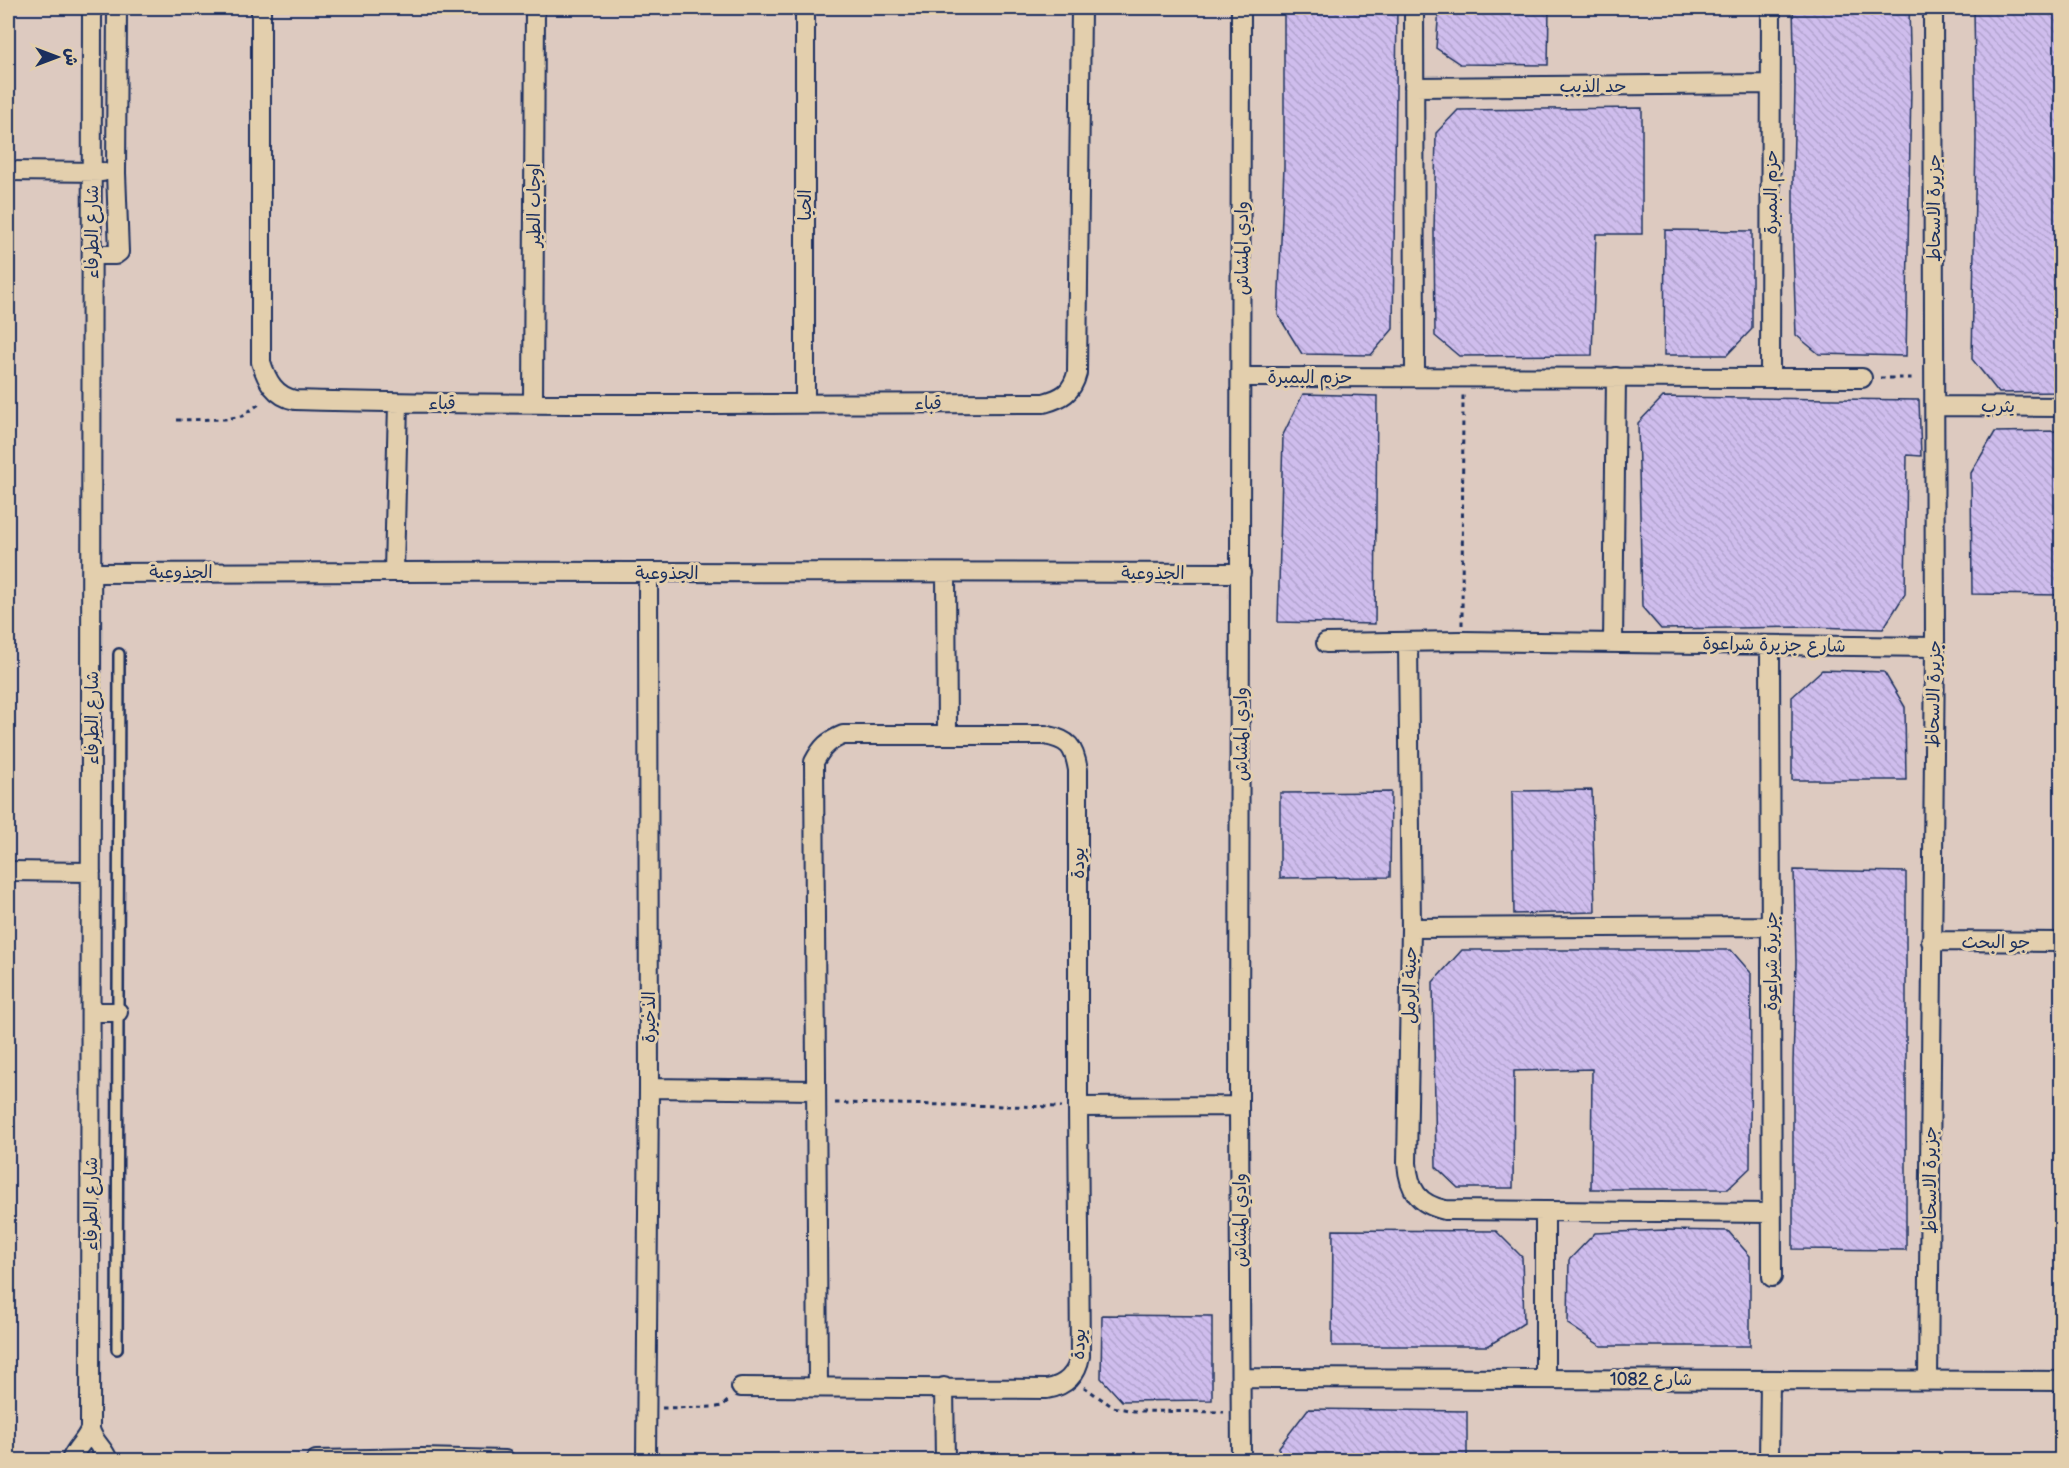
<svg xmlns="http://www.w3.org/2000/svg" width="2069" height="1468" font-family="'Balsamiq Sans','Playpen Sans Arabic',sans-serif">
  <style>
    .building { fill: url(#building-back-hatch); stroke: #1b2f5e; stroke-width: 1.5 }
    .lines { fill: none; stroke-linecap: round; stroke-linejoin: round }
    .lane-casing { stroke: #1b2f5e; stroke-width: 14 }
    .street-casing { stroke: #1b2f5e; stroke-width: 22 }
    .path { stroke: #1b2f5e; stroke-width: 3; stroke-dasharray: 4.5 4.5; stroke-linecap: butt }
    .lane { stroke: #e3cfad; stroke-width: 9 }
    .street { stroke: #e3cfad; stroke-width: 18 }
    .labels { text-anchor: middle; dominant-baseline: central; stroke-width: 6; stroke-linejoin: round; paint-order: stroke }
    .street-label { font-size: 18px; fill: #1b2f5e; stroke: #e3cfad }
  </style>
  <defs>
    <pattern id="building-back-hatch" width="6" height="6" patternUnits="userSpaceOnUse" patternTransform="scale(1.5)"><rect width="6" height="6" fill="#cfbded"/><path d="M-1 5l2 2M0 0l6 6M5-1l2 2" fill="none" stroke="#b1a3ce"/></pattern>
  </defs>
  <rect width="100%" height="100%" fill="#ddcac0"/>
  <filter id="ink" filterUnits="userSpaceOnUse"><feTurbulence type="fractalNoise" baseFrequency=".0167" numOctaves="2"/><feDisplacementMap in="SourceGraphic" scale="12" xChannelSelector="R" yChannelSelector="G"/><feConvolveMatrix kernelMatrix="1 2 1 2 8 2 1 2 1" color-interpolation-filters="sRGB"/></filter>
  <g filter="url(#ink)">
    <path class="building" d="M 1284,8 L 1397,8 L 1393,329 L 1371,355 L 1302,354 L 1278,315 L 1284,167 Z
      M 1439,8 L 1549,8 L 1548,65 L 1460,64 L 1436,48 Z
      M 1793,8 L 1909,8 L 1911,87 L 1906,356 L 1819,354 L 1796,335 L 1793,249 L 1793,177 L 1795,87 Z
      M 1974,8 L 2061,10 L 2061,392 L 1999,393 L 1972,359 L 1976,139 Z
      M 1642,108 L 1642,234 L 1596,234 L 1592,355 L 1459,356 L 1435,336 L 1434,232 L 1436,133 L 1458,110 Z
      M 1665,230 L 1752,231 L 1752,329 L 1727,355 L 1664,355 Z
      M 1303,394 L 1377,396 L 1375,624 L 1278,622 L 1283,435 Z
      M 1663,397 L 1919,400 L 1921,456 L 1907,455 L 1905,594 L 1883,629 L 1811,627 L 1661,629 L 1642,607 L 1638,423 Z
      M 2061,431 L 2061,595 L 1972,594 L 1971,473 L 1995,432 Z
      M 1822,670 L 1884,672 L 1905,707 L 1906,780 L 1792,780 L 1792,697 Z
      M 1592,790 L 1595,912 L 1514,914 L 1512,791 Z
      M 1391,792 L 1390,877 L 1280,878 L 1280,793 Z
      M 1794,870 L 1906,872 L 1906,1250 L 1793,1249 L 1793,1063 L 1796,963 Z
      M 1462,950 L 1731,950 L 1751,973 L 1750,1168 L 1728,1189 L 1591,1189 L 1592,1069 L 1514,1071 L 1513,1188 L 1458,1188 L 1436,1167 L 1433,982 Z
      M 1333,1230 L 1496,1231 L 1522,1257 L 1524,1323 L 1488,1346 L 1332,1346 Z
      M 1665,1230 L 1728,1231 L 1750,1256 L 1750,1346 L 1601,1346 L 1568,1324 L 1569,1260 L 1595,1233 Z
      M 1102,1315 L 1212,1316 L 1212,1400 L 1122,1401 L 1101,1378 Z
      M 1308,1409 L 1467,1411 L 1467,1461 L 1279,1461 L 1279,1447 Z"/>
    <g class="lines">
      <g class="lane-casing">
        <path id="lane" d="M 117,1349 L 119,654"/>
      </g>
      <g class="street-casing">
        <path id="street" d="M 92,8 L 90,1429 C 93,1442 104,1448 108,1460
          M 261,8 L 261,362 C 267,381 275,396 295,400 C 545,407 795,403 1044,403 C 1062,398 1072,393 1077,373 L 1081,8
          M 805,8 L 805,403
          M 1414,8 L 1415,377
          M 1414,87 L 1771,84
          M 8,171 L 102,172
          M 92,255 L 115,255 L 119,252 L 116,173 L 117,8
          M 1242,377 L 1862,378
          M 1770,377 L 1771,8
          M 533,403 L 535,8
          M 1935,406 L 2062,407
          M 394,571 L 398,403
          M 92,573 C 475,570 858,573 1241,573
          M 946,573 L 947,734
          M 1326,643 L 1462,641 L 1935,647
          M 1408,643 L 1411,928 L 1407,1163 C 1409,1190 1418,1204 1445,1210 L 1772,1213
          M 1613,643 L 1616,377
          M 1770,645 L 1772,1277
          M 8,871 L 91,872
          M 1411,928 L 1771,926
          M 1931,941 L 2062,942
          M 91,1012 L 118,1012
          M 649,1088 L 815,1090
          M 1078,1107 L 1239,1106
          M 1545,1212 L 1545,1379
          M 1241,1378 L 2062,1381
          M 1928,1380 L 1935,647 L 1933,8
          M 741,1387 L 1047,1389 C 1066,1386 1077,1374 1080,1356 L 1078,1107 L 1078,770 C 1074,746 1069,740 1045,735 L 843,735 C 828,741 822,747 814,762 L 818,1387
          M 944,1387 L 945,1460
          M 71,1460 C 75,1448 86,1441 90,1429
          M 316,1460 L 422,1458 L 505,1460
          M 646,1460 L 649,1088 L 648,573
          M 1241,1460 L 1239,1106 L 1241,8
          M 1769,1460 L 1770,1380"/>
      </g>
      <path class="path" d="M 1880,378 L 1915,378
        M 177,420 L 225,419 L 242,416 L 262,402
        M 1462,625 L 1463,394
        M 835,1103 L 1062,1107
        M 1084,1387 L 1113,1407 L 1134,1411 L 1224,1412
        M 662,1408 L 717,1407 L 722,1406 L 729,1400"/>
      <use href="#lane" class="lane"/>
      <use href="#street" class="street"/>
    </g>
  </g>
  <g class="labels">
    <g class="street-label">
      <text x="1593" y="86">حد الذيب</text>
      <text transform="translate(1771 192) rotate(-90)">حزم البمبرة</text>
      <text transform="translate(534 205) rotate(-90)">اوجاب الطير</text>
      <text transform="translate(805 205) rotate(-90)">الحيا</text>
      <text transform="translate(1934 208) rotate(-90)">جزيرة الاسحاط</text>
      <text transform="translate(92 232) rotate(-90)">شارع الطرفاء</text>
      <text transform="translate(1242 248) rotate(-90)">وادي المشاش</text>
      <text x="1310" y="377">حزم البمبرة</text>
      <text x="442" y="403">قباء</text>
      <text x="928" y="403">قباء</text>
      <text x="1998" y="406">يثرب</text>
      <text x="181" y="572">الجذوعية</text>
      <text x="667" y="573">الجذوعية</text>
      <text x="1153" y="573">الجذوعية</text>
      <text transform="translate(1774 645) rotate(1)">شارع جزيرة شراعوة</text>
      <text transform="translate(1934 694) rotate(-89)">جزيرة الاسحاط</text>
      <text transform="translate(92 718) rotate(-90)">شارع الطرفاء</text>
      <text transform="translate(1241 734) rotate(-90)">وادي المشاش</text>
      <text transform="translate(1078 863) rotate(-90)">يودة</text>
      <text x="1996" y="942">جو البحث</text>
      <text transform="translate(1771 961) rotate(-90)">جزيرة شراعوة</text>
      <text transform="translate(1410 985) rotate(-89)">حينة الرمل</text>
      <text transform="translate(649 1017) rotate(-90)">الذخيرة</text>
      <text transform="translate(1930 1180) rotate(-90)">جزيرة الاسحاط</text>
      <text transform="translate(91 1204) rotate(-90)">شارع الطرفاء</text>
      <text transform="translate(1240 1220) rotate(-90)">وادي المشاش</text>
      <text transform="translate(1079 1344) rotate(-87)">يودة</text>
      <text x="1651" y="1379">شارع 1082</text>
    </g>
  </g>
  <rect width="2069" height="1468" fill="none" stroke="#e3cfad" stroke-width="30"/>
  <rect x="15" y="15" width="2039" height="1438" fill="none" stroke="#1b2f5e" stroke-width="2" filter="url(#ink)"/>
  <g transform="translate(57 57) rotate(90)" stroke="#e3cfad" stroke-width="4.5" paint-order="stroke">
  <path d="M0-4.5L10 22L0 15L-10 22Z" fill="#1b2f5e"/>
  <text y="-9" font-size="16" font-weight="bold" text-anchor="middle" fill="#1b2f5e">ش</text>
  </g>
</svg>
